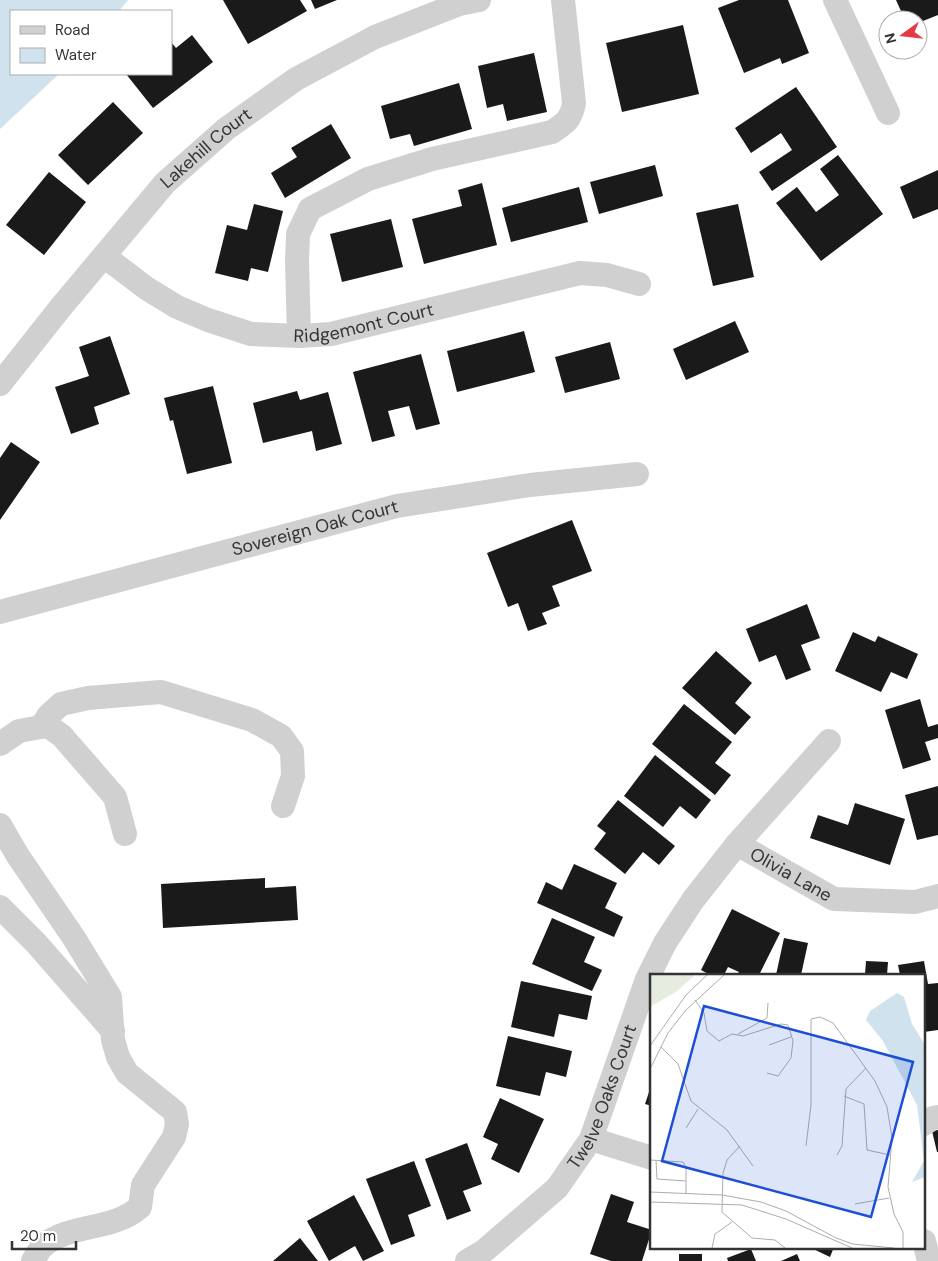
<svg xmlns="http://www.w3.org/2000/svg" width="938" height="1261" font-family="'DM Sans',sans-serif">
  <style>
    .water { fill: #cfe2ee }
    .building { fill: #1a1a1a }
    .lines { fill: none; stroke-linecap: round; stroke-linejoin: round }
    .minor { stroke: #d0d0d0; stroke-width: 24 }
    .labels { text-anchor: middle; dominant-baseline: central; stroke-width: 5; stroke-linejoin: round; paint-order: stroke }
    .street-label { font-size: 18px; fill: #333; stroke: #fff }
    .inset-road { fill: none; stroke: #adadad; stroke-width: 1 }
    .view { fill: #1d4ed8; fill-opacity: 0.15; stroke: #1d4ed8; stroke-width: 2.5 }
    .inset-edge { fill: none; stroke: #333; stroke-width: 2.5 }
  </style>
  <rect width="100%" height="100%" fill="#fff"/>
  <path class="water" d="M 0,0 L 128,0 L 119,11 L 11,11 L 11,74 L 59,74 L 0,129 Z"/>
  <path class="building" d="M 223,0 L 300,0 L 307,11 L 248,44 Z
    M 311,0 L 337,0 L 315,9 Z
    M 739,0 L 788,0 L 809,53 L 782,64 L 780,58 L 744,73 L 718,8 Z
    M 896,0 L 938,0 L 938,15 L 918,23 L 918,20 L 905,20 Z
    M 683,25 L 699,94 L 622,112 L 606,43 Z
    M 192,35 L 213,62 L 153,108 L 126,74 L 171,74 L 171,42 L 176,48 Z
    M 534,53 L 547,112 L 507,121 L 503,104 L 487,108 L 478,66 Z
    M 459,83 L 472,129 L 414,146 L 410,134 L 390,139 L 381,106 Z
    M 796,87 L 837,147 L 772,191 L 759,172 L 792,150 L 781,133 L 751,153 L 735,128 Z
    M 113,102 L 143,133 L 88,185 L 58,155 Z
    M 331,124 L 351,158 L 285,198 L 271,173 L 297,157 L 291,148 Z
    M 838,155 L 883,214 L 821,261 L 776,203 L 797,187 L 816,212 L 839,195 L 820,169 Z
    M 655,165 L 663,196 L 599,214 L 590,182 Z
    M 938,170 L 938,209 L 913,219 L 900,187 Z
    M 49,172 L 86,202 L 44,255 L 6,225 Z
    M 482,183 L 497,245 L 424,264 L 412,219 L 462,206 L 458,190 Z
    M 579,187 L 588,222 L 511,242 L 502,208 Z
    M 254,204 L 283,211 L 268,272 L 251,268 L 248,281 L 215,273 L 227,225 L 247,230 Z
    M 738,204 L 754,277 L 713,286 L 696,213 Z
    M 391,219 L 403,267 L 342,282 L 330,234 Z
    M 735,321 L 749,352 L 686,380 L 673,349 Z
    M 524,331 L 535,372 L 457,392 L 447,351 Z
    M 110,336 L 130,394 L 94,407 L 99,424 L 71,434 L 55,387 L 89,376 L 79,347 Z
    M 610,342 L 620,379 L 565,393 L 555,357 Z
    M 421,354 L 440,424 L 416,430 L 409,406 L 388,411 L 395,436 L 372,442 L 353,372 Z
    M 213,386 L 232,463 L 187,474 L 173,420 L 170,421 L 164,398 Z
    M 297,391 L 300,400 L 328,392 L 342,444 L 316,451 L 312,431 L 263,443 L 253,403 Z
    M 11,442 L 40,462 L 0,520 L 0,458 Z
    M 572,520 L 592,571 L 552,586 L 560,606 L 542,613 L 547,624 L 528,631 L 518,603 L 508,607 L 487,553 Z
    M 807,604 L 820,638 L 801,645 L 811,670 L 786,680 L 776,655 L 759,662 L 746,629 Z
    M 853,632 L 875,642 L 878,636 L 918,654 L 907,679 L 891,672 L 881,692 L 835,671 Z
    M 716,651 L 752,683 L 735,703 L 751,717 L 735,735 L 682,688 Z
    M 920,699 L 928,727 L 938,724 L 938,738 L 925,742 L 931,760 L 903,769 L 885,710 Z
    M 684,704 L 732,742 L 715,763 L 731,775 L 715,795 L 652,744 Z
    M 655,755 L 711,800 L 696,819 L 680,806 L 663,827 L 624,796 Z
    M 938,786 L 938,835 L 917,840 L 905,795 Z
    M 618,800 L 675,846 L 659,865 L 643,852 L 625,874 L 594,849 L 606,833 L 597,826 Z
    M 855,803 L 905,819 L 890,865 L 810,838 L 818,815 L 848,825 Z
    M 574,864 L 617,883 L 605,908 L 623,917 L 614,937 L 537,903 L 546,882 L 562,890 Z
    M 265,878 L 265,888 L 296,886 L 298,920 L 163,928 L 161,884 Z
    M 732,909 L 780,933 L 759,975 L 737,975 L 739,972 L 728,967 L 724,975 L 710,975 L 701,970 Z
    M 552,918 L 595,937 L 584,962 L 602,970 L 592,991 L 532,964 Z
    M 784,938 L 808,943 L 801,975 L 776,975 Z
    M 866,961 L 888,962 L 887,975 L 865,975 Z
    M 924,961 L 928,984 L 938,983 L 938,1030 L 924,1032 L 924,975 L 900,975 L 898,965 Z
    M 521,981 L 592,996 L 587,1020 L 559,1014 L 554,1037 L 511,1027 Z
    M 508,1036 L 572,1051 L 566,1077 L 546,1072 L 540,1096 L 496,1086 Z
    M 651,1086 L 652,1086 L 652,1106 L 645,1104 Z
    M 500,1098 L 544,1119 L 519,1173 L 491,1159 L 498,1144 L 483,1137 Z
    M 938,1130 L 938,1152 L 937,1152 L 932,1131 Z
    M 467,1143 L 482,1184 L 463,1191 L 471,1211 L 447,1220 L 425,1159 Z
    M 414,1161 L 431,1206 L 408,1215 L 415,1236 L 391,1245 L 366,1179 Z
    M 611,1194 L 634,1202 L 627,1222 L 652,1230 L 642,1261 L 611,1261 L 590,1254 Z
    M 354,1195 L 384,1251 L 363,1261 L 355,1246 L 329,1261 L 307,1221 Z
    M 300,1238 L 318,1261 L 273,1261 Z
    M 809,1247 L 834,1247 L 830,1257 Z
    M 751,1249 L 756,1261 L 728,1261 L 727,1258 Z
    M 679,1254 L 702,1254 L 702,1261 L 679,1261 Z
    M 797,1254 L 800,1261 L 781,1261 Z"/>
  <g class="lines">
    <g class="minor">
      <path d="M 835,0 L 888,113"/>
      <path id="s1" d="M 104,256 L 146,288 L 177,307 L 208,320 L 251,334 L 299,336 L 331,334 L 580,273 L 607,275 L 639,284"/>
      <path d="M 299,336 L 297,261 L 298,234 L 310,209 L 368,179 L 432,159 L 552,132 C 565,123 571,120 574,103 L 563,0"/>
      <path id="s2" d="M 0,384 L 61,307 L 165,183 L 226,129 L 296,79 L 375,37 L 459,4 L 479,0"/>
      <path id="s3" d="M 0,612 L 397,506 L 530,485 L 637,474"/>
      <path d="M 44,723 L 62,736 L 115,797 L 125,834"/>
      <path d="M 0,744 L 19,731 L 41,727 L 49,715 L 61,704 L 88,698 L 161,692 L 252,720 L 281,736 L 292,751 L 293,776 L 283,806"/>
      <path d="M 0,825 L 18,856 L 74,938 L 110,997 L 113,1040 L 118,1057 L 127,1073 L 175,1112 L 177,1124 L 174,1137 L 143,1185 L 140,1207 C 113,1231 72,1223 44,1245 C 39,1249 36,1256 33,1261"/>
      <path id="s4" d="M 737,844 L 834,899 L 915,902 L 938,896"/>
      <path d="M 0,907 L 36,943 L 113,1031"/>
      <path d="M 924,1124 L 933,1118 L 938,1117"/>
      <path d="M 591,1139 L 652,1158"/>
      <path d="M 924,1241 L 929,1261"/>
      <path id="s5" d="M 467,1261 L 484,1251 L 557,1188 L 591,1139 L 647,979 L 665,943 L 693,900 L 737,844 L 829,741"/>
    </g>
  </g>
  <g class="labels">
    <g class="street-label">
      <text stroke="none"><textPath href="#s2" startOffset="314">Lakehill Court</textPath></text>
      <text stroke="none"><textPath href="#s1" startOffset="282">Ridgemont Court</textPath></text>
      <text stroke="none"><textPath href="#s3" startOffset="326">Sovereign Oak Court</textPath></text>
      <text stroke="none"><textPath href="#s4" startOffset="62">Olivia Lane</textPath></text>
      <text stroke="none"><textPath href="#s5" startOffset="219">Twelve Oaks Court</textPath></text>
    </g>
  </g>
  <g transform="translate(650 974)">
    <rect width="275" height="275" fill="#fff"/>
    <path d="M 0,1 L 45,1 L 27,17 L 0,33 Z" fill="#e6ecdf"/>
    <path d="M 247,19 L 254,23 L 262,50 L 275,71 L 275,203 L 262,208 L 274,187 L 267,131 L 233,67 L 216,46 L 220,37 Z" fill="#cfe2ee"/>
    <path class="inset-road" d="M 45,26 L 54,39 L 57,57 L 69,67 L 82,60 L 93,62 L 131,50 L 138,51 L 143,67 L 141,84 L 128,102 L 117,99M 88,60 L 117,44 L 118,29M 119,71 L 141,63M 0,72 L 36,21 L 57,1M 11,73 L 28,90 L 41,127 L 77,156 L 103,192M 0,95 L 18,59 L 35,37 L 74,1M 194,122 L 214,130 L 217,176 L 240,181M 36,154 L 48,135M 90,172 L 77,186 L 73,199 L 72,238 L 102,264 L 125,266 L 135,274M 156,172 L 161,131 L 161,45 L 170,43 L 183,49 L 225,107 L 237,133 L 242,164 L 238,213 L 244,240 L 253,258 L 253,274M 187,181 L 192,172 L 196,115 L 216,94M 0,186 L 33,188 L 36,193 L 36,220M 6,186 L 7,205 L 36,207M 0,218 L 72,221 L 111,228 L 136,237 L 186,264 L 203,270 L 244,274M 0,228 L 92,231 L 136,245 L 202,274M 205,230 L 239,224M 62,274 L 65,260 L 82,248"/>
    <path class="view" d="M 54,32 L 263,88 L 221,243 L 12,187 Z"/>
    <rect width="275" height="275" class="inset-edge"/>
  </g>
  <rect x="10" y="10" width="162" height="65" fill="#ffffff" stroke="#adadad"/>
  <rect x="20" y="26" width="25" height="8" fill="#d0d0d0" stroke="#adadad"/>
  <text x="55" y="35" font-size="15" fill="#333333">Road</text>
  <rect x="20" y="48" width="25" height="15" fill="#cfe2ee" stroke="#adadad"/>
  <text x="55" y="60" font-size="15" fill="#333333">Water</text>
  <g transform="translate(903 35) rotate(255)"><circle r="24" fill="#ffffff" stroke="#adadad"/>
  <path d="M0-4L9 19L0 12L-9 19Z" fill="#e63946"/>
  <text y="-8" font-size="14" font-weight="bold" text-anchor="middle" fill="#333333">N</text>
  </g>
  <path d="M12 1241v8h64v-8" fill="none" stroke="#333333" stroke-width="2.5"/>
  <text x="20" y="1241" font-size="15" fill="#333333" stroke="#ffffff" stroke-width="4" paint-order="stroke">20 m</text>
</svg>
